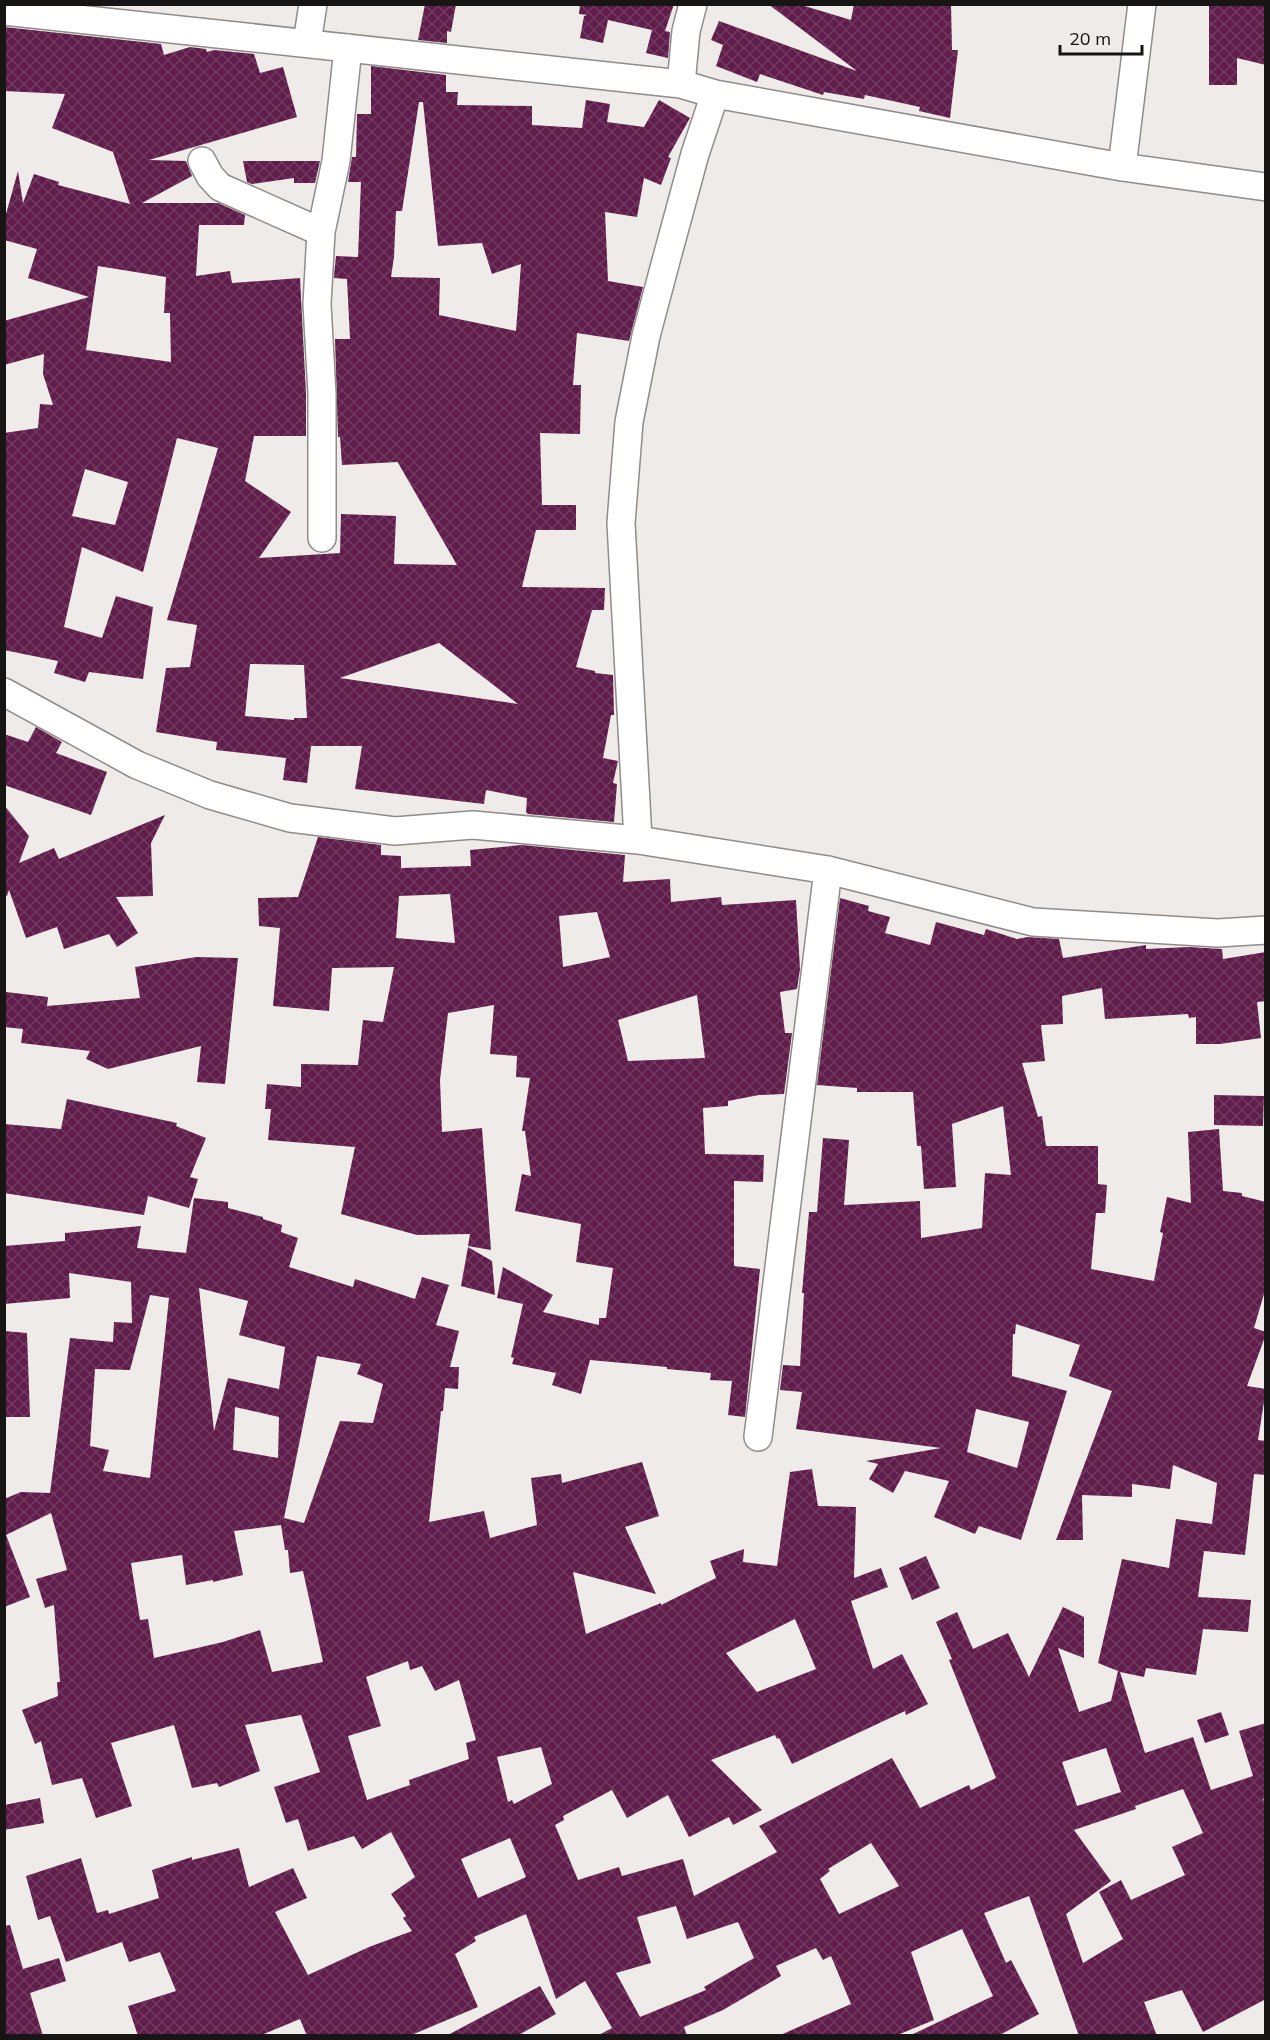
<svg xmlns="http://www.w3.org/2000/svg" width="1270" height="2040" font-family="Mulish,sans-serif">
  <style>
    .building { fill: url(#building-cross-hatch); fill-rule: evenodd }
    .lines { fill: none; stroke-linecap: round; stroke-linejoin: round }
    .minor-casing { stroke: #8f8c8a; stroke-width: 30 }
    .minor { stroke: #fff; stroke-width: 27 }
  </style>
  <defs>
    <pattern id="building-cross-hatch" width="8" height="8" patternUnits="userSpaceOnUse" patternTransform="scale(1.5)"><rect width="8" height="8" fill="#601c4b"/><path d="M0 0l8 8M0 8l8-8" fill="none" stroke="#723b61"/></pattern>
  </defs>
  <rect width="100%" height="100%" fill="#efebe8"/>
  <path class="building" d="M 425,4 L 456,4 L 451,32 L 447,31 L 447,43 L 418,40 Z
    M 580,4 L 674,4 L 665,31 L 670,32 L 668,58 L 646,53 L 652,30 L 608,20 L 603,43 L 580,38 L 584,16 L 587,15 L 579,14 Z
    M 768,4 L 798,4 L 851,20 L 854,4 L 951,4 L 952,50 L 958,50 L 950,118 L 919,111 L 920,107 L 865,95 L 864,99 L 824,92 L 823,95 L 760,74 L 757,82 L 716,66 L 723,45 L 711,40 L 719,21 L 857,71 Z
    M 1209,4 L 1266,4 L 1266,65 L 1237,58 L 1237,85 L 1209,85 Z
    M 4,27 L 161,44 L 164,55 L 190,47 L 206,49 L 207,52 L 214,50 L 254,54 L 260,73 L 283,67 L 297,117 L 149,160 L 186,161 L 192,176 L 142,203 L 218,203 L 245,215 L 244,225 L 199,225 L 196,276 L 230,271 L 232,283 L 300,278 L 306,394 L 306,436 L 254,436 L 245,481 L 291,512 L 259,558 L 340,553 L 341,514 L 396,516 L 394,564 L 457,565 L 397,461 L 397,462 L 342,465 L 340,437 L 338,437 L 335,339 L 350,339 L 347,279 L 334,278 L 334,275 L 336,256 L 358,257 L 361,182 L 348,182 L 352,157 L 356,157 L 357,114 L 371,114 L 371,66 L 446,75 L 446,92 L 458,92 L 457,105 L 532,106 L 532,125 L 582,128 L 586,100 L 610,104 L 607,122 L 644,127 L 659,100 L 690,118 L 668,157 L 671,158 L 661,185 L 644,178 L 637,217 L 605,212 L 608,281 L 643,287 L 629,341 L 577,333 L 573,385 L 581,385 L 580,434 L 540,433 L 542,505 L 576,505 L 576,530 L 536,530 L 522,587 L 605,588 L 604,610 L 592,610 L 576,667 L 595,671 L 595,673 L 613,675 L 614,715 L 611,715 L 603,758 L 618,761 L 613,783 L 617,784 L 614,822 L 528,814 L 526,812 L 527,798 L 486,790 L 484,804 L 355,789 L 362,746 L 311,746 L 307,783 L 283,780 L 286,758 L 216,750 L 217,742 L 156,732 L 166,668 L 190,667 L 197,625 L 167,620 L 218,448 L 177,438 L 143,572 L 82,547 L 64,627 L 102,638 L 116,596 L 153,607 L 143,679 L 89,672 L 85,682 L 54,673 L 58,661 L 4,650 L 4,433 L 38,428 L 40,404 L 53,405 L 43,374 L 44,354 L 4,365 L 4,321 L 89,297 L 28,278 L 37,249 L 4,240 L 4,221 L 18,171 L 23,203 L 34,174 L 59,182 L 58,185 L 130,204 L 113,152 L 52,128 L 65,94 L 4,91 ZM 419,102 L 423,102 L 438,246 L 482,243 L 492,274 L 521,264 L 516,331 L 439,315 L 440,278 L 391,277 L 394,257 L 396,211 L 402,211 ZM 98,266 L 166,277 L 164,313 L 170,313 L 171,362 L 86,350 ZM 85,469 L 128,482 L 115,525 L 72,516 ZM 439,643 L 518,704 L 340,678 ZM 250,664 L 304,665 L 307,718 L 294,718 L 294,720 L 245,716 Z
    M 243,161 L 320,161 L 315,183 L 294,183 L 294,178 L 252,184 L 247,182 Z
    M 36,727 L 62,742 L 56,753 L 107,772 L 91,815 L 4,785 L 4,734 L 28,742 Z
    M 4,805 L 29,836 L 19,863 L 54,848 L 59,859 L 165,815 L 151,843 L 153,896 L 116,897 L 138,933 L 117,947 L 109,934 L 64,949 L 57,927 L 26,938 L 9,890 L 7,896 L 4,895 Z
    M 318,837 L 381,845 L 381,855 L 401,856 L 401,868 L 471,866 L 470,850 L 522,845 L 625,855 L 623,882 L 670,879 L 671,902 L 721,897 L 722,905 L 796,900 L 800,969 L 797,989 L 780,992 L 785,1033 L 792,1033 L 784,1094 L 759,1095 L 728,1101 L 728,1106 L 703,1108 L 705,1154 L 764,1155 L 763,1182 L 734,1181 L 734,1266 L 760,1269 L 745,1417 L 728,1415 L 732,1381 L 710,1380 L 711,1373 L 667,1369 L 667,1367 L 590,1360 L 581,1394 L 552,1385 L 556,1373 L 512,1364 L 514,1358 L 511,1357 L 523,1304 L 497,1298 L 503,1267 L 553,1295 L 543,1312 L 599,1325 L 599,1318 L 606,1318 L 613,1268 L 576,1262 L 581,1224 L 515,1211 L 522,1174 L 531,1176 L 525,1131 L 522,1131 L 530,1078 L 516,1077 L 517,1056 L 490,1054 L 494,1005 L 448,1013 L 440,1080 L 442,1132 L 482,1128 L 491,1250 L 468,1246 L 470,1234 L 417,1235 L 341,1214 L 355,1147 L 268,1140 L 271,1109 L 265,1109 L 267,1084 L 301,1087 L 301,1064 L 358,1065 L 363,1020 L 383,1022 L 394,967 L 332,968 L 329,1011 L 273,1006 L 280,928 L 259,926 L 258,898 L 298,897 ZM 450,894 L 455,943 L 396,938 L 399,896 ZM 597,912 L 610,957 L 563,967 L 559,916 ZM 697,995 L 705,1058 L 628,1061 L 618,1020 Z
    M 840,898 L 869,906 L 868,911 L 890,917 L 885,933 L 930,945 L 936,922 L 984,935 L 986,929 L 1017,939 L 1028,937 L 1059,939 L 1063,958 L 1146,945 L 1146,949 L 1189,947 L 1222,949 L 1223,959 L 1266,952 L 1266,1001 L 1257,1002 L 1261,1038 L 1220,1044 L 1196,1044 L 1196,1017 L 1189,1018 L 1188,1014 L 1105,1019 L 1102,988 L 1062,996 L 1063,1024 L 1041,1025 L 1045,1061 L 1022,1063 L 1038,1117 L 1042,1116 L 1046,1146 L 1098,1146 L 1098,1184 L 1107,1185 L 1105,1213 L 1096,1213 L 1091,1269 L 1154,1281 L 1163,1233 L 1160,1232 L 1167,1197 L 1191,1203 L 1188,1132 L 1219,1129 L 1223,1191 L 1242,1193 L 1242,1196 L 1266,1202 L 1266,1287 L 1254,1328 L 1266,1332 L 1266,1334 L 1247,1386 L 1266,1389 L 1258,1440 L 1266,1441 L 1266,1475 L 1254,1474 L 1245,1555 L 1204,1551 L 1198,1597 L 1251,1600 L 1248,1632 L 1203,1629 L 1196,1675 L 1146,1668 L 1144,1677 L 1120,1672 L 1145,1753 L 1193,1737 L 1211,1790 L 1253,1776 L 1239,1731 L 1266,1723 L 1266,1798 L 1263,1799 L 1266,1807 L 1266,1999 L 1203,2032 L 1182,1990 L 1144,2002 L 1157,2036 L 1079,2036 L 1029,1896 L 984,1913 L 1006,1963 L 1011,1960 L 1039,2014 L 998,2036 L 909,2036 L 993,1996 L 962,1929 L 911,1952 L 934,2020 L 895,2036 L 778,2036 L 851,2004 L 831,1956 L 823,1960 L 816,1948 L 776,1966 L 781,1976 L 723,2010 L 684,2027 L 687,2036 L 597,2036 L 612,2028 L 585,1981 L 556,1999 L 526,1914 L 474,1937 L 476,1941 L 455,1954 L 478,2007 L 409,2036 L 307,2036 L 300,2019 L 259,2036 L 138,2036 L 128,2006 L 176,1991 L 160,1952 L 129,1962 L 122,1942 L 66,1962 L 50,1916 L 38,1920 L 26,1876 L 81,1858 L 97,1913 L 108,1910 L 109,1914 L 159,1898 L 152,1870 L 192,1857 L 192,1860 L 239,1848 L 249,1887 L 293,1868 L 307,1898 L 275,1912 L 308,1975 L 369,1947 L 412,1931 L 403,1918 L 406,1916 L 391,1894 L 415,1877 L 391,1832 L 362,1849 L 354,1836 L 308,1851 L 298,1819 L 286,1823 L 274,1787 L 320,1772 L 301,1715 L 245,1725 L 260,1771 L 219,1787 L 217,1783 L 192,1788 L 174,1725 L 111,1743 L 132,1806 L 96,1818 L 82,1778 L 52,1785 L 41,1741 L 35,1744 L 22,1710 L 58,1696 L 57,1682 L 60,1682 L 54,1605 L 45,1608 L 36,1579 L 67,1570 L 51,1513 L 6,1535 L 30,1597 L 4,1607 L 4,1499 L 21,1492 L 50,1493 L 70,1338 L 113,1342 L 114,1322 L 132,1323 L 131,1282 L 69,1273 L 70,1298 L 4,1304 L 4,1246 L 65,1241 L 65,1233 L 141,1226 L 137,1248 L 186,1253 L 194,1198 L 228,1202 L 228,1208 L 263,1217 L 263,1219 L 282,1225 L 281,1232 L 298,1238 L 289,1267 L 353,1287 L 355,1279 L 415,1299 L 422,1277 L 449,1285 L 436,1325 L 459,1331 L 450,1367 L 459,1367 L 458,1389 L 445,1388 L 443,1411 L 441,1411 L 429,1522 L 484,1511 L 490,1538 L 537,1525 L 531,1478 L 561,1474 L 562,1483 L 642,1462 L 659,1516 L 625,1527 L 656,1594 L 573,1572 L 586,1634 L 661,1603 L 661,1605 L 716,1578 L 710,1561 L 744,1549 L 743,1562 L 777,1566 L 790,1472 L 812,1469 L 818,1506 L 856,1507 L 854,1578 L 881,1568 L 888,1587 L 851,1601 L 873,1669 L 902,1654 L 928,1704 L 906,1715 L 905,1711 L 792,1764 L 779,1738 L 777,1739 L 775,1735 L 711,1760 L 762,1810 L 733,1825 L 729,1817 L 689,1837 L 668,1795 L 627,1818 L 612,1790 L 563,1816 L 564,1820 L 555,1825 L 578,1880 L 619,1867 L 622,1876 L 683,1859 L 694,1896 L 777,1852 L 759,1826 L 892,1758 L 920,1808 L 969,1785 L 971,1790 L 996,1778 L 949,1660 L 952,1659 L 936,1622 L 957,1612 L 973,1649 L 1008,1633 L 1029,1677 L 1063,1607 L 1084,1617 L 1084,1658 L 1058,1648 L 1079,1712 L 1111,1701 L 1118,1671 L 1098,1663 L 1122,1559 L 1169,1568 L 1176,1519 L 1212,1524 L 1217,1483 L 1173,1465 L 1170,1489 L 1132,1484 L 1132,1497 L 1082,1495 L 1083,1540 L 1056,1540 L 1112,1391 L 1069,1376 L 1080,1345 L 1016,1324 L 1015,1334 L 1013,1334 L 1012,1376 L 1067,1391 L 1021,1540 L 979,1526 L 975,1534 L 934,1517 L 949,1481 L 905,1471 L 893,1493 L 869,1479 L 878,1464 L 866,1461 L 941,1448 L 796,1429 L 802,1392 L 780,1390 L 783,1365 L 800,1366 L 804,1293 L 802,1293 L 809,1212 L 817,1212 L 823,1138 L 849,1140 L 844,1205 L 920,1201 L 921,1238 L 982,1228 L 985,1173 L 1011,1175 L 1003,1106 L 952,1124 L 956,1187 L 924,1189 L 921,1146 L 917,1146 L 913,1092 L 857,1092 L 857,1088 L 817,1085 ZM 199,1288 L 248,1301 L 239,1335 L 285,1347 L 279,1389 L 228,1378 L 214,1431 ZM 150,1295 L 169,1298 L 150,1478 L 103,1471 L 109,1450 L 90,1446 L 95,1369 L 130,1370 ZM 317,1356 L 361,1364 L 357,1374 L 383,1384 L 373,1423 L 340,1421 L 304,1523 L 284,1518 ZM 235,1407 L 279,1417 L 278,1458 L 233,1450 ZM 976,1409 L 1029,1422 L 1017,1468 L 967,1452 ZM 281,1525 L 285,1550 L 288,1550 L 290,1573 L 303,1571 L 323,1662 L 272,1672 L 260,1630 L 223,1642 L 154,1658 L 148,1619 L 140,1620 L 131,1563 L 182,1555 L 186,1585 L 213,1580 L 213,1582 L 243,1575 L 234,1531 ZM 795,1619 L 816,1669 L 757,1692 L 726,1653 ZM 408,1661 L 410,1670 L 422,1666 L 435,1691 L 459,1680 L 476,1740 L 466,1743 L 469,1759 L 409,1780 L 410,1785 L 367,1800 L 348,1736 L 381,1726 L 366,1677 ZM 541,1747 L 552,1784 L 514,1804 L 512,1800 L 508,1802 L 497,1757 ZM 1106,1748 L 1121,1792 L 1077,1806 L 1062,1762 ZM 1183,1789 L 1203,1833 L 1172,1847 L 1185,1875 L 1131,1900 L 1121,1880 L 1099,1892 L 1123,1939 L 1083,1963 L 1066,1914 L 1111,1881 L 1074,1830 L 1136,1809 L 1135,1806 ZM 510,1838 L 526,1877 L 478,1898 L 461,1859 ZM 871,1843 L 899,1886 L 839,1914 L 820,1879 L 830,1871 L 828,1869 ZM 676,1906 L 687,1939 L 738,1922 L 754,1958 L 704,1987 L 706,1990 L 640,2017 L 616,1973 L 651,1963 L 637,1917 Z
    M 196,957 L 238,958 L 225,1084 L 197,1082 L 201,1046 L 108,1069 L 86,1059 L 90,1051 L 21,1043 L 23,1029 L 4,1027 L 6,992 L 48,997 L 47,1006 L 140,998 L 135,967 Z
    M 1214,1095 L 1264,1096 L 1263,1126 L 1214,1125 Z
    M 67,1099 L 177,1123 L 176,1126 L 206,1138 L 190,1177 L 198,1179 L 189,1208 L 148,1196 L 144,1215 L 4,1193 L 4,1124 L 61,1129 Z
    M 468,1247 L 492,1261 L 495,1295 L 461,1286 Z
    M 4,1331 L 27,1333 L 30,1417 L 4,1417 Z
    M 926,1556 L 940,1588 L 912,1600 L 899,1568 Z
    M 1221,1712 L 1229,1735 L 1205,1743 L 1197,1720 Z
    M 40,1798 L 44,1823 L 4,1830 L 4,1805 Z
    M 10,1925 L 23,1969 L 59,1958 L 66,1981 L 30,1993 L 43,2036 L 4,2036 L 4,1926 Z
    M 540,1986 L 556,2014 L 517,2036 L 446,2036 Z"/>
  <g class="lines">
    <g class="minor-casing">
      <path id="minor" d="M 4,11 L 681,84 L 715,94 L 1122,167 L 1266,187
        M 307,43 L 313,4
        M 681,84 L 686,31 L 693,4
        M 202,161 L 210,176 L 220,187 L 321,232
        M 1122,167 L 1142,4
        M 322,538 L 322,394 L 317,304 L 321,232 L 336,161 L 348,48
        M 4,692 L 137,765 L 210,795 L 290,818 L 395,831 L 473,825 L 638,840 L 828,870 L 1033,922 L 1218,933 L 1266,930
        M 638,840 L 621,523 L 629,422 L 646,336 L 667,257 L 695,154 L 715,94
        M 758,1437 L 828,870"/>
    </g>
    <use href="#minor" class="minor"/>
  </g>
  <rect width="1270" height="2040" fill="none" stroke="#161514" stroke-width="12"/>
  <path d="M1060 45v9h82v-9" fill="none" stroke="#161514" stroke-width="3"/>
  <text x="1069" y="45" font-size="18" fill="#161514" stroke="#efebe8" stroke-width="4.5" paint-order="stroke">20 m</text>
</svg>
